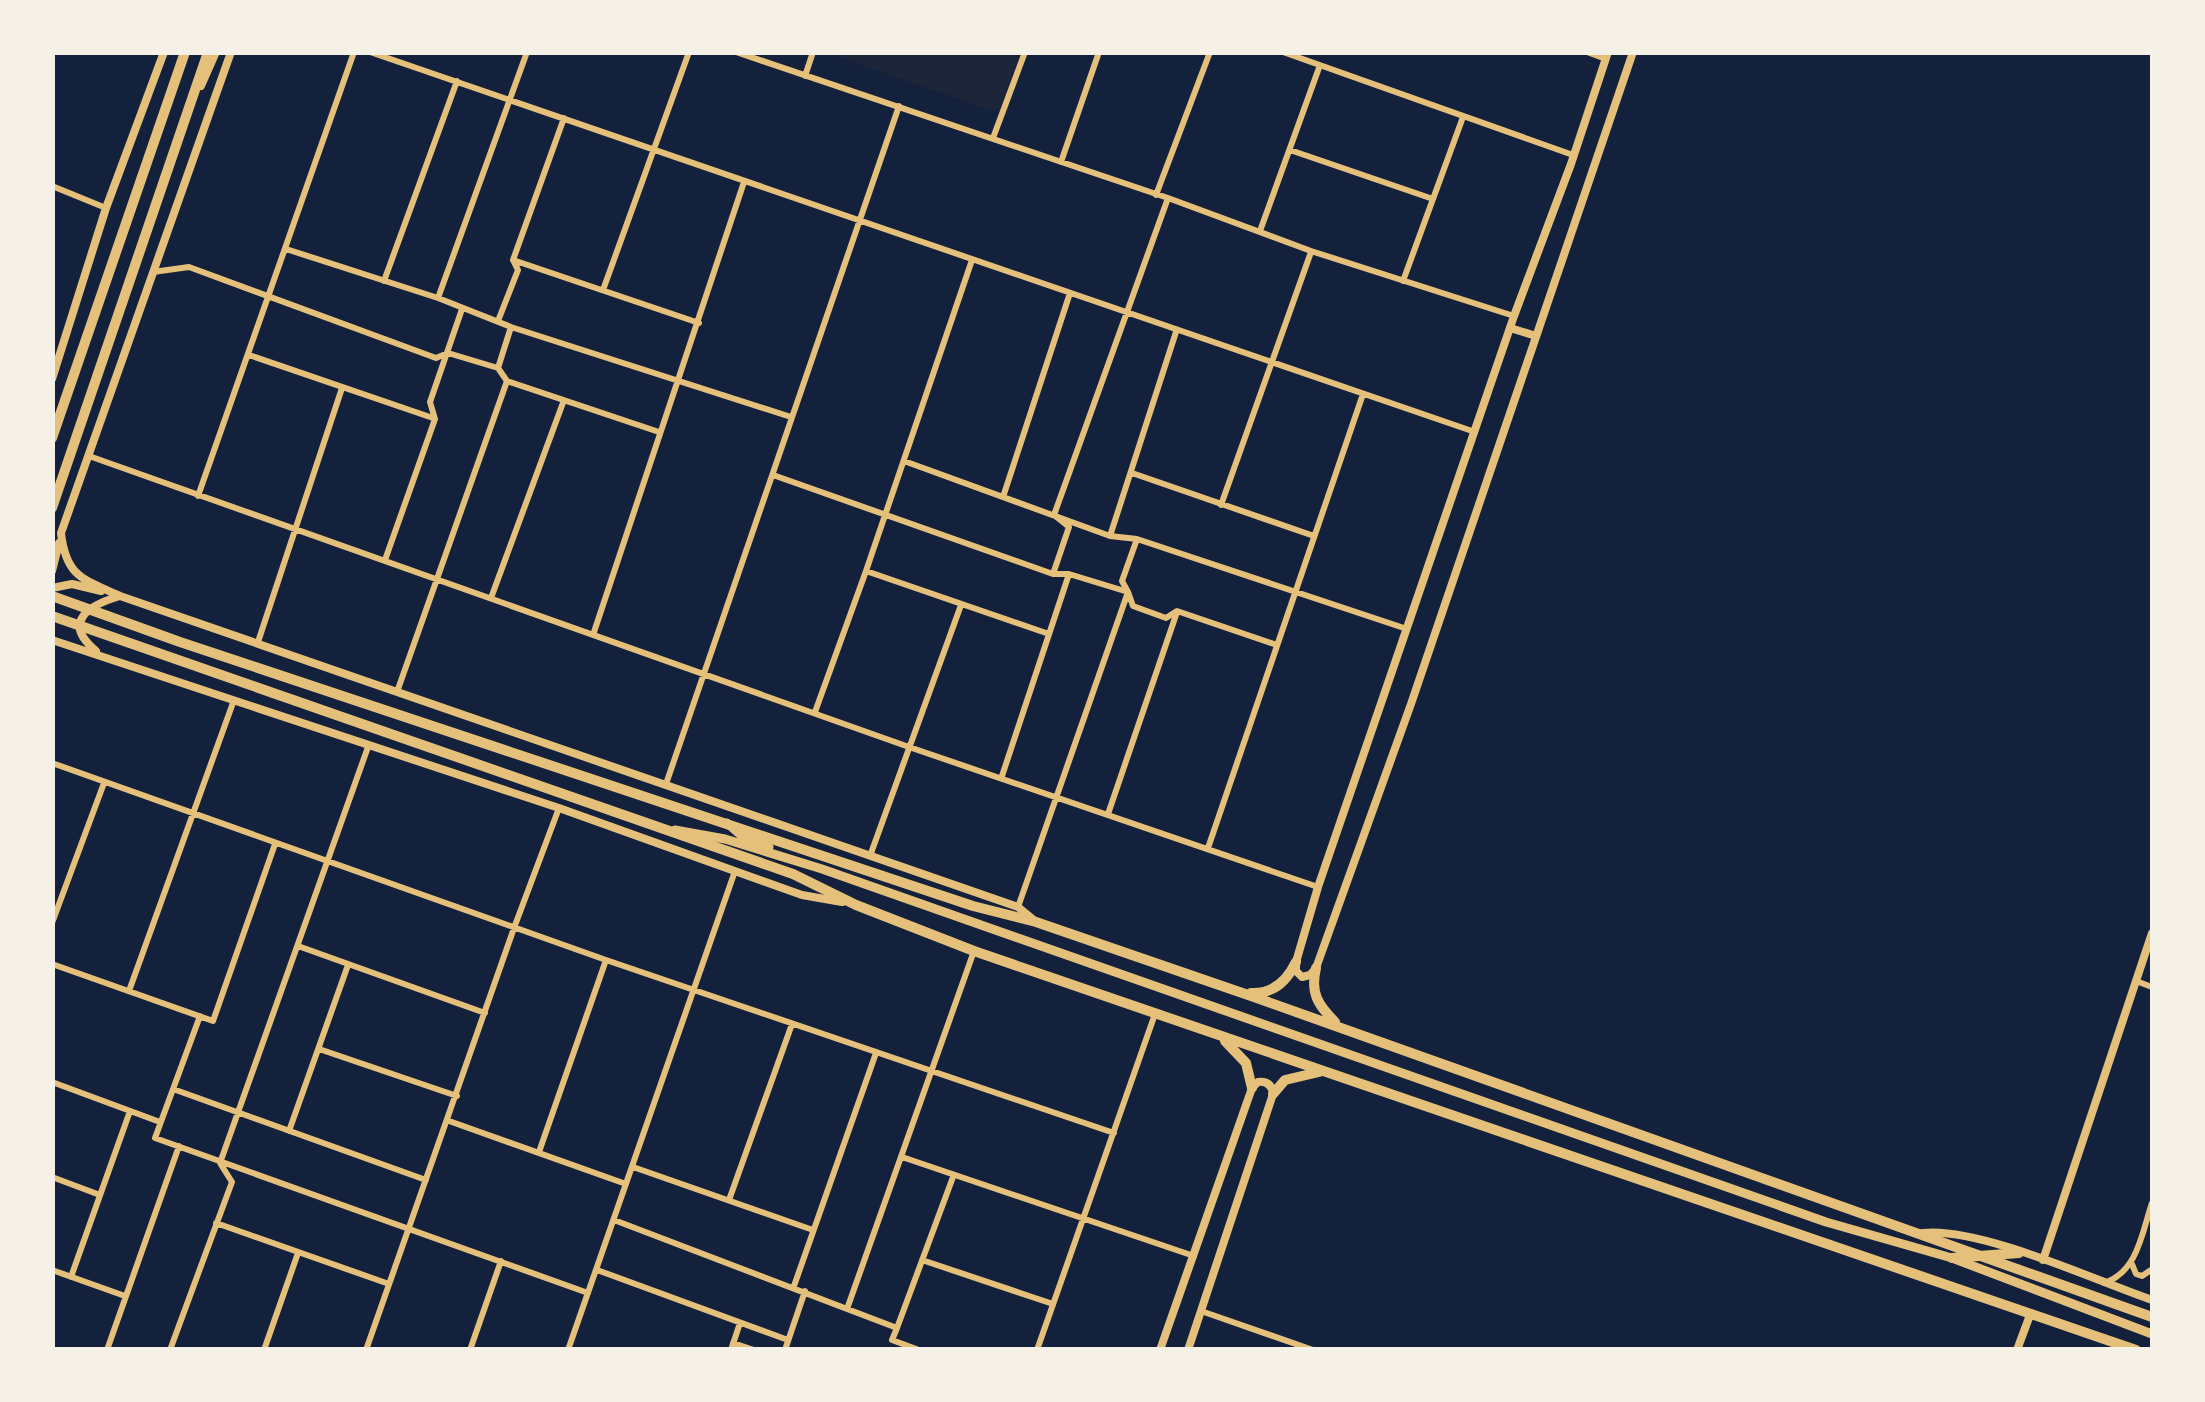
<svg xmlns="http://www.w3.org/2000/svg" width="2205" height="1402" font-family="Cabin,sans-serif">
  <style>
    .green { fill: #1d2539 }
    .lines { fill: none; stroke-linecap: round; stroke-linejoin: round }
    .minor { stroke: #e5c07b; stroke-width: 6 }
    .tertiary { stroke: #e5c07b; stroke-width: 8 }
    .secondary { stroke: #e5c07b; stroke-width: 9 }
    .primary { stroke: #e5c07b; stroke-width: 10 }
  </style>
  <rect width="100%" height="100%" fill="#14213d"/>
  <path class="green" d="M 829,53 L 1020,53 L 1000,108 L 992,111 Z"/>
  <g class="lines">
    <path class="minor" d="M 370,52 L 1475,432
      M 736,52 L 1168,198 L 1311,251 L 1514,316
      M 1283,52 L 1573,155
      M 1587,52 L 1606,59
      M 805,76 L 813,52
      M 993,138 L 1025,52
      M 1290,150 L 1433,199
      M 1061,162 L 1099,52
      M 52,186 L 106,208
      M 1156,195 L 1210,52
      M 1260,231 L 1320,65
      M 286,249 L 438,298 L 511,327 L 791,417
      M 513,260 L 699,323
      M 153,272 L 189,267 L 436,358 L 448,353 L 498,368 L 507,381 L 659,432
      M 384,281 L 457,81
      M 1403,281 L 1463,117
      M 603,290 L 689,52
      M 438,298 L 527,52
      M 498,321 L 518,270 L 513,260 L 564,118
      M 249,355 L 433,418
      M 498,368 L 511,327
      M 89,456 L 909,747 L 1318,887
      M 904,461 L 1110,536 L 1137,539 L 1407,629
      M 1132,473 L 1314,536
      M 773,475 L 1053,574 L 1069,574 L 1128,592 L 1133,606 L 1166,618 L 1177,611 L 1277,645
      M 198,496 L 354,52
      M 1003,497 L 1070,293
      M 1221,505 L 1311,252
      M 1110,536 L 1176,332
      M 385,560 L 435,419 L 430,402 L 462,309
      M 866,571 L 1049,634
      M 1053,574 L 1069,527 L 1054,515 L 1168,198
      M 491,598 L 564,400
      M 593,635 L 744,182
      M 258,642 L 342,388
      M 397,692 L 507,381
      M 815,712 L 866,571 L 972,260
      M 52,763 L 606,960 L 1114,1133
      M 1002,776 L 1069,574
      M 666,784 L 899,106
      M 1108,814 L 1177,612
      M 1208,848 L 1363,394
      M 870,856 L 961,605
      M 1018,907 L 1128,592 L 1122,581 L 1137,539
      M 52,923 L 104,783
      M 298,946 L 485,1013
      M 52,964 L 213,1021 L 275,844
      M 2136,981 L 2152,987
      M 129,991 L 234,700
      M 200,1016 L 155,1138 L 588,1293
      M 319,1049 L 457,1096
      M 52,1082 L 160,1122
      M 173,1089 L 426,1180
      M 449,1121 L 626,1184
      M 289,1131 L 348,965
      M 539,1152 L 606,960
      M 902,1157 L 1194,1256
      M 633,1167 L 813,1230
      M 52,1177 L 100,1195
      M 729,1200 L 792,1024
      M 614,1220 L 897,1328 L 892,1340 L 919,1350
      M 216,1223 L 389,1284
      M 922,1260 L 1053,1304
      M 2132,1264 L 2136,1274 L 2142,1276 L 2151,1270
      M 52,1270 L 125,1296
      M 597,1270 L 788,1340
      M 71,1277 L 130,1111
      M 2104,1283 C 2138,1272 2142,1232 2152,1203
      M 794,1286 L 876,1053
      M 847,1309 L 974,951
      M 1201,1311 L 1313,1350
      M 897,1328 L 953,1177
      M 733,1343 L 754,1350
      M 107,1350 L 179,1146
      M 170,1350 L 232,1182 L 220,1163 L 368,747
      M 264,1350 L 298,1253
      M 366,1350 L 514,928 L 559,808
      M 470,1350 L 501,1261
      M 568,1350 L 735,871
      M 731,1350 L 740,1323
      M 785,1350 L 805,1291
      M 1037,1350 L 1155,1014"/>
    <path class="tertiary" d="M 231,52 L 61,533 C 66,577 83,579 120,596 L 1018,907 L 1035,921
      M 1608,52 L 1571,164 L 1514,316 L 1318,887 L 1296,962 L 1296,971 L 1302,977 L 1310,975 L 1316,968 L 1411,704 L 1633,52
      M 201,86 L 216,52
      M 1510,328 L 1536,336
      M 52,379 L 106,208 L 164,52
      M 52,571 L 59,543
      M 52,588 L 72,584 L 101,591
      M 52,640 L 559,808 L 802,895 L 842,902
      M 96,651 C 61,622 89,605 120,596
      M 1923,1233 C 1980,1227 2094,1280 2152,1300
      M 2043,1260 L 2152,933
      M 1160,1350 L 1252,1088 L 1258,1082 C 1267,1081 1272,1085 1273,1094 L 1188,1350
      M 2017,1350 L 2030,1315"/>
    <path class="secondary" d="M 727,823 L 744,838 L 769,847
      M 675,830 L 725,839 L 822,869 L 1826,1222 L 1952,1258 L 2152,1334"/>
    <path class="primary" d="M 52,438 L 185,52
      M 52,508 L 208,52
      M 52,596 L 180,642 L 973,906 L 1036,922 L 1254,997 L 2152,1317
      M 52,616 L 793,874 L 856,905 L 974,951 L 2136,1350
      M 1316,968 C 1310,993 1318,1005 1335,1022
      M 1251,993 C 1273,994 1287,981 1296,962
      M 1225,1041 L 1246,1063 L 1252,1088
      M 1273,1094 L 1285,1080 L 1319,1072
      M 1952,1258 L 2019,1253"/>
  </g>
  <rect width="2205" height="1402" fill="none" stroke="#f6f1e7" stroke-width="110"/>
</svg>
